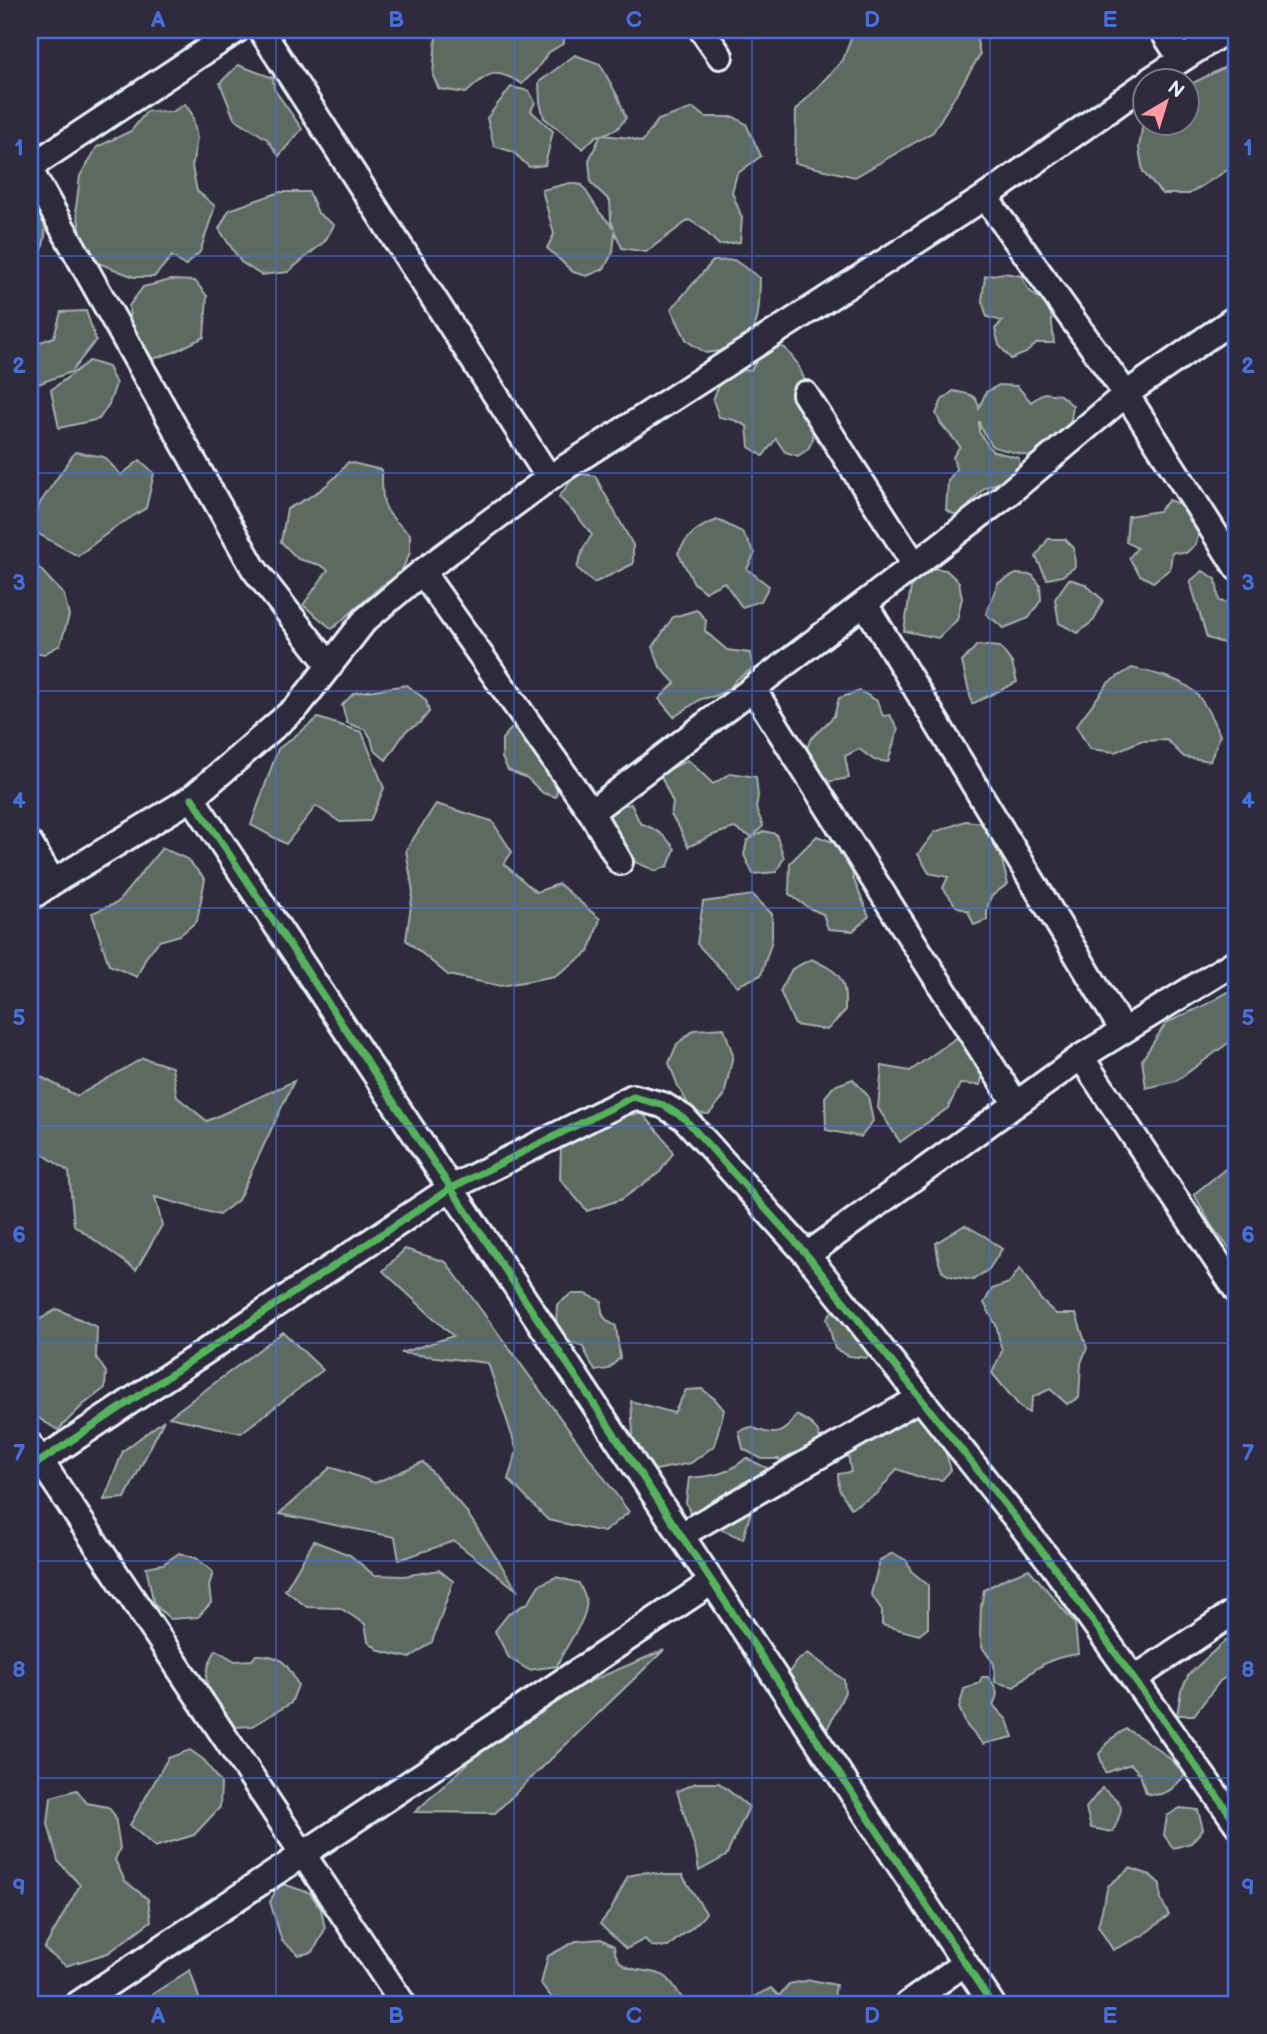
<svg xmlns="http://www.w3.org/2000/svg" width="1267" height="2034" font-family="'Balsamiq Sans',sans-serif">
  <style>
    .green { fill: #5b6b62; stroke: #a2aead; stroke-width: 2 }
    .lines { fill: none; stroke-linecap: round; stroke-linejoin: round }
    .minor-casing { stroke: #e8f1f8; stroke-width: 30 }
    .minor { stroke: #2f2a3d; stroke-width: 24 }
    .cycleway-casing { stroke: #2f2a3d; stroke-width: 11 }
    .cycleway { stroke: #56b35d; stroke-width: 7 }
    .grid { fill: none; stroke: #466fde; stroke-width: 2; stroke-opacity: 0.55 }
    .neatline { fill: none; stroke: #466fde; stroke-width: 2.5 }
    .grid-label { font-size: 23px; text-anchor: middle; font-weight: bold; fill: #466fde }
  </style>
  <rect width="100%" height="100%" fill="#2f2a3d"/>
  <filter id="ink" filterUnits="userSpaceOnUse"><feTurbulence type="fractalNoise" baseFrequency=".0143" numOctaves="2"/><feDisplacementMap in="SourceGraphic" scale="14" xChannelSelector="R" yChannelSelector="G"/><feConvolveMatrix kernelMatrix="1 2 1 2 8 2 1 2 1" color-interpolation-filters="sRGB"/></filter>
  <g filter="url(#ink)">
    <path class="green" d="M 433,30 L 564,30 L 564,43 L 548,53 L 536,70 L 522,84 C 493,66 489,73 466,93 L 439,89 L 433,76 L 436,36 Z
      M 854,30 L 975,30 L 980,55 L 933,132 L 855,177 L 795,163 L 796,110 L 843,60 Z
      M 575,55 L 600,64 L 618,97 L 626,118 L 617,129 L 602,135 L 630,138 L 642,142 L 658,120 L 693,108 L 706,117 L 734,117 L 746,124 L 761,156 L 737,174 L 732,192 L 742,218 L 740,242 L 719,245 L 703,229 L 689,220 L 646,252 L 622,248 L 615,232 L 613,252 L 604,269 L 587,276 L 573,272 L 547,248 L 554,234 L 542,190 L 570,183 L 582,185 L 600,213 L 614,228 L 611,221 L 610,201 L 591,183 L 589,160 L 601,135 L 596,136 L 583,149 L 544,118 L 540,102 L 539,82 Z
      M 1237,61 L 1237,164 L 1189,194 L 1162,194 L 1143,172 L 1139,148 L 1143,122 L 1144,119 L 1144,122 L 1186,122 L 1187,86 Z
      M 238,65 L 273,78 L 274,89 L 302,129 L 279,156 L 267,139 L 234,118 L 220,83 Z
      M 511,87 L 529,91 L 535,102 L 531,111 L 553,131 L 545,165 L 529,167 L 513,152 L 494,146 L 487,118 Z
      M 185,104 L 192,114 L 197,138 L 192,167 L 197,191 L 215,206 L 200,252 L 185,266 L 172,256 L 154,277 L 134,277 L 93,261 L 81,234 L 76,208 L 80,176 L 97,147 L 131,131 L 147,111 L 172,112 Z
      M 280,192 L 309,192 L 318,213 L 334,225 L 325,241 L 288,272 L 261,275 L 241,262 L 219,229 L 229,210 Z
      M 30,201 L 46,215 L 45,236 L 41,256 L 30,263 Z
      M 734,260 L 760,278 C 759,301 762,332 739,346 C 731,351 715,351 706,353 L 687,341 L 671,309 L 713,261 Z
      M 1004,273 L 1022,276 C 1027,292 1035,297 1050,303 L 1054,343 L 1037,343 L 1026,353 L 1011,359 L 999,345 L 995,329 L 1002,321 L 987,317 L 982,301 L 985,276 Z
      M 171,280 L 195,281 L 207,296 L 204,337 L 174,352 L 153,359 L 131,328 L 129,306 L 143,287 Z
      M 86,311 L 96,340 L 71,372 L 43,382 L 30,388 L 30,346 L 54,337 L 61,312 Z
      M 767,344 L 785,348 L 797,363 L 804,378 L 801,389 L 812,425 L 813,439 L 808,449 L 798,456 L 785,452 L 776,439 L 763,456 L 749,447 L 747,426 L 734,420 L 719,417 L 713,400 C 723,375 722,372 751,370 Z
      M 89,361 L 108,367 L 116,384 L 109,404 L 99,419 L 59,428 L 51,390 Z
      M 999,385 L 1017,386 L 1031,402 L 1044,393 L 1060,395 L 1073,406 L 1069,432 L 1047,452 L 1029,456 L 993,447 L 981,428 L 979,421 L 979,432 L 992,451 L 1019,458 L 1019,468 L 1002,481 L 984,488 L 959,517 L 946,510 L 948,481 L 956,469 L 953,457 L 960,446 L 941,424 L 936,414 L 942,400 L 953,391 C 966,394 977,393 979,408 L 986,392 Z
      M 75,452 L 104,457 L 121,475 L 140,460 L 154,473 L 146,508 L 114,528 L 78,556 L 30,529 L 40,503 Z
      M 348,462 L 382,470 C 382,507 382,510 410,534 L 410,553 L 399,576 L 381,586 L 332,629 L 303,605 L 328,570 L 320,565 L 298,559 L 281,542 L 287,509 C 315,495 329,487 348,462 Z
      M 577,473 L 595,476 L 633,545 L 633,564 L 594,583 L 577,568 L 584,547 L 592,535 L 578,517 L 559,497 Z
      M 1169,500 L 1187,507 L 1200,529 L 1196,544 L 1186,553 L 1172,552 L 1170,569 L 1153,582 L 1140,575 L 1129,558 L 1137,548 L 1126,542 L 1128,516 L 1159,511 Z
      M 718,520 L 742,532 L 755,553 L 747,569 L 769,586 L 761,601 L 742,607 L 724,582 L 705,592 L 694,583 L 678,553 C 689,534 697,527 718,520 Z
      M 1048,539 L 1065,539 L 1074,548 L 1075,567 L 1062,576 L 1047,579 L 1036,557 Z
      M 30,558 L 64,595 L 69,616 L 60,645 L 44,654 L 30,651 Z
      M 924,567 L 946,570 L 959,582 L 962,598 L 957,620 L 938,638 L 904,631 L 912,581 Z
      M 1203,571 L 1216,579 L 1219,601 L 1233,604 L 1237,610 L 1237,641 L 1223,643 L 1207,638 L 1190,581 Z
      M 1016,574 L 1032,575 L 1040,585 L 1041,600 L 1029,618 L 1004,628 L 986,614 L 998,583 Z
      M 1069,579 L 1085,584 L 1103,600 L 1094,620 L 1078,633 L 1059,623 L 1055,599 Z
      M 697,610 L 706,620 L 705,631 L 727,650 L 750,653 L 753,668 L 736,680 L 730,688 L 715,696 L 701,699 L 674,717 L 659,699 L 675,683 L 660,667 L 653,647 L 673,617 Z
      M 977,645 L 1000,647 L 1012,663 L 1017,682 L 972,704 L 962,662 Z
      M 1132,668 C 1149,672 1177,678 1190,688 C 1203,697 1213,721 1220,735 L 1210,761 L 1184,757 L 1167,740 L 1140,741 L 1115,752 L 1090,749 L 1076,726 L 1109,682 Z
      M 407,685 L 426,700 L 429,712 L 420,723 L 406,731 L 386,760 L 374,750 L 371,738 L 366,730 L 347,723 L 342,705 L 354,693 Z
      M 860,691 L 877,701 L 883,716 L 890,715 L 898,729 L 888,762 L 874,760 L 859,749 L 845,756 L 849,778 L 816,784 L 804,757 L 810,740 L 834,716 L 839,698 Z
      M 318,718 L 362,732 L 384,788 L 370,821 L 340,822 L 316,806 L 286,844 L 251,825 L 278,749 Z
      M 512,728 L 534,741 L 559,771 L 556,797 L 543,793 L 527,778 L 508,770 L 502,758 L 502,739 Z
      M 688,760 L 713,784 L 731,773 L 756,777 L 758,796 L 756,808 L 763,826 L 752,837 L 734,828 L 713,835 L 688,847 L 680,829 L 671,815 L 673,803 L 660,774 Z
      M 436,804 L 492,821 L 512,852 L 504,864 L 536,892 L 559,884 L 600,919 L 589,952 L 555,976 L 501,986 L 448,975 L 406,940 L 413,892 L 406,850 Z
      M 631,804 L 640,823 C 656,829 665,835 675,849 L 668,866 L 656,871 L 628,859 L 605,817 L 610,807 Z
      M 965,821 L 984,823 L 997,841 L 1008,884 C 991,895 986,898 987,920 L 974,925 L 968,911 L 956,906 L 943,888 L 948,877 L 929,873 L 918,854 L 935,832 Z
      M 764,831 L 776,834 L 784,858 L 776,872 L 753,874 L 744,855 L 747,841 Z
      M 817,836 L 838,844 L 852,868 L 853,878 L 869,916 L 853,931 L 828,929 L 823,914 L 809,908 L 789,894 L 790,863 Z
      M 162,848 L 187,859 L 205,879 L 197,921 L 180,935 L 159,941 L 146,957 L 137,977 L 109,965 L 92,913 L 117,903 Z
      M 753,895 L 772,914 L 772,940 L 761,975 L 737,986 L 697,944 L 703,902 Z
      M 811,959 C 841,973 846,977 845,1011 L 827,1030 L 795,1025 L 780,991 L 792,969 Z
      M 1237,987 L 1237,1043 L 1231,1041 L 1176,1081 L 1146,1088 L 1142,1060 L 1166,1023 L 1205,1005 Z
      M 724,1028 L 733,1055 L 724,1096 L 709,1114 L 693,1113 L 678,1086 L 669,1063 L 677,1044 L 694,1030 Z
      M 960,1035 L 985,1067 L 980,1085 L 960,1084 L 948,1108 L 900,1142 L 878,1108 L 882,1066 L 910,1071 Z
      M 143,1058 L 172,1067 L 177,1097 L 207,1121 L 294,1081 L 238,1200 L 219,1215 L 155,1197 L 162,1225 L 136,1270 L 74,1225 L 69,1172 L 44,1155 L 30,1161 L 30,1071 L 77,1096 Z
      M 853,1079 L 868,1096 L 873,1121 L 861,1137 L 826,1130 L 825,1097 L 834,1086 Z
      M 643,1114 L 667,1142 L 673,1153 L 660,1172 L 622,1199 L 587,1211 L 560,1179 L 561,1147 C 590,1124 606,1115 643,1114 Z
      M 1237,1164 L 1237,1258 L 1211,1225 L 1194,1194 L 1228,1167 Z
      M 965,1225 L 986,1237 L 1002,1249 L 989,1269 L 973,1280 C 939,1275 941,1277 936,1243 Z
      M 405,1249 L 446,1262 L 629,1512 L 604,1532 L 548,1520 L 508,1479 L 517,1451 L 488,1363 L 401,1353 L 453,1336 L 383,1271 Z
      M 1020,1268 L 1041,1300 L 1056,1314 L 1076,1314 L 1087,1348 L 1081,1363 L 1079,1398 L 1067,1404 L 1050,1389 L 1033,1397 L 1029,1413 L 1021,1408 L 992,1373 L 1002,1351 L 996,1325 L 984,1303 L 992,1289 L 1009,1283 Z
      M 571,1294 L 586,1294 L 602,1301 C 600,1315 604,1320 616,1326 L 620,1358 L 608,1369 L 595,1371 L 582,1345 L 564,1342 L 556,1324 L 557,1305 Z
      M 837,1304 L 876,1347 L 867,1358 L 849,1356 L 835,1349 L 827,1318 Z
      M 57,1309 L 97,1327 L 96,1357 L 106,1372 L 105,1388 L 83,1405 L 58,1430 L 30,1413 L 30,1329 L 39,1320 Z
      M 283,1332 L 323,1370 L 241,1433 L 169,1417 Z
      M 702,1389 L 715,1399 L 724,1410 L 714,1446 L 691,1463 L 656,1470 L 634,1453 L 631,1401 L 674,1413 L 686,1390 Z
      M 879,1406 C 927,1413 938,1423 951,1470 L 942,1480 L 922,1478 L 897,1469 L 877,1494 L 851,1508 L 839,1489 L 838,1474 L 851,1472 L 847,1450 L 848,1437 Z
      M 796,1415 C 814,1423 820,1430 822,1449 L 783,1467 L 779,1459 L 762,1459 L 743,1449 L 739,1431 L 751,1427 C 772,1436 784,1437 796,1415 Z
      M 164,1420 L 125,1498 L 104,1500 L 123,1451 Z
      M 746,1458 L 767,1468 L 766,1486 L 756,1494 L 743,1539 L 720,1529 L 695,1527 L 686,1502 L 689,1478 C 713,1476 727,1475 746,1458 Z
      M 423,1462 L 466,1511 L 518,1591 L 454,1541 L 399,1560 L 395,1537 L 279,1514 L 331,1467 L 375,1483 Z
      M 314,1541 L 350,1555 L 374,1575 L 404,1576 L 439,1570 L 453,1581 L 432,1642 L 410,1658 L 380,1651 L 368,1641 L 365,1624 L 340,1608 L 307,1607 L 285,1590 Z
      M 179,1553 L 196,1558 L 213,1572 L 209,1586 L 211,1603 L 198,1617 L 170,1619 L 154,1604 L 146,1567 L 163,1564 Z
      M 893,1553 L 907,1561 L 911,1571 L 928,1585 L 928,1628 L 919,1635 L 882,1625 L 882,1610 L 871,1594 L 880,1560 Z
      M 1029,1569 L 1075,1623 L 1078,1654 C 1050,1657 1034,1668 1014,1687 L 995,1682 L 994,1664 L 982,1647 L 980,1635 L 981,1606 L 984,1590 L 1006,1578 Z
      M 556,1577 L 579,1583 C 581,1588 584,1594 586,1599 C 590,1619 563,1647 557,1666 L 529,1670 L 509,1658 L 495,1631 L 509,1613 L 528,1603 L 539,1585 Z
      M 1237,1637 L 1237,1670 L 1220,1681 L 1194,1715 L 1177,1715 L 1181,1691 L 1189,1674 L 1226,1640 Z
      M 216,1650 L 235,1661 L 252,1660 L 256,1655 C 281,1654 288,1664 298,1685 L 291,1703 L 252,1726 L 236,1727 C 211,1701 195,1685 216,1650 Z
      M 664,1650 L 495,1813 L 415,1812 L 529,1707 Z
      M 808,1653 L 844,1680 L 845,1692 L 824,1736 L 804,1737 L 783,1712 L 776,1692 L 796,1662 Z
      M 982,1677 L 988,1677 C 997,1689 1000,1691 993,1705 L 1007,1720 L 1013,1737 L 983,1744 L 967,1726 L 959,1708 L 964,1689 L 979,1683 Z
      M 1126,1729 C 1147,1741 1170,1755 1185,1775 C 1174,1788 1164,1799 1146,1793 L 1140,1774 L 1131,1764 L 1105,1773 L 1099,1754 L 1111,1739 Z
      M 190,1750 L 204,1760 L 221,1784 L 220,1807 L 194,1835 L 155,1847 L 130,1825 L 168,1758 Z
      M 696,1783 L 719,1783 L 749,1807 L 726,1856 L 699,1871 L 696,1852 L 677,1791 Z
      M 1102,1788 C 1126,1806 1124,1804 1113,1832 L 1091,1828 L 1086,1808 Z
      M 77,1790 L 87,1803 L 108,1807 L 115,1816 L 120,1848 L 115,1860 L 125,1881 L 148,1899 L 151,1921 L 108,1953 L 66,1966 L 44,1949 L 80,1885 L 58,1861 L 48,1824 L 51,1797 Z
      M 1180,1808 L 1198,1810 L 1203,1829 L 1191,1843 L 1173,1848 L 1164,1835 L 1167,1816 Z
      M 1130,1868 L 1150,1875 L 1160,1884 L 1161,1900 L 1169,1915 L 1142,1936 L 1113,1950 L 1098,1926 L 1108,1886 Z
      M 647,1872 L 665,1875 L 682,1875 L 706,1913 C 695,1929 682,1933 668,1947 L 651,1946 L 645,1939 L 626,1949 L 600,1924 L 611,1910 L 628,1876 Z
      M 280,1883 L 310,1893 L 321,1909 L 325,1929 L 313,1952 L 299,1955 L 282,1941 L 270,1902 Z
      M 601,1939 L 614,1946 C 616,1978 650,1966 666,1977 C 674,1983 680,1996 686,2004 L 603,2004 L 600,1996 L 578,2004 L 557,2004 L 541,1984 L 548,1956 L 576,1941 Z
      M 190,1970 L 201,2004 L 137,2004 Z
      M 811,1980 L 836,1985 L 833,2004 L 744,2004 L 751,1998 L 771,1988 L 779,1996 L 789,1984 Z"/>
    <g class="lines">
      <g class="minor-casing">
        <path id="minor" d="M 261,30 L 549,478
          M 702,30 L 720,56
          M 1162,30 L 1181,59
          M 1150,80 L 1227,30
          M 30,167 L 237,30
          M 30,170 L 254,569 L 330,666
          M 985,197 L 1126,394 L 1237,568
          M 805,394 L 915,565
          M 422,572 L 591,812 L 620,862
          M 865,604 L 1123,1031
          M 753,689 L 1016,1104
          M 192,798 L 992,2004
          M 591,812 L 1005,496 L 1126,394 L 1237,317
          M 30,844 L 53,882
          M 30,898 L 53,882 L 192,798 L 298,706 L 365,620 L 422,572 L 549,478 L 985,197 L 1144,85
          M 1081,1057 L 1237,1291
          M 807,1255 L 1081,1057 L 1237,961
          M 30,1445 L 403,2004
          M 30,1468 L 451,1188 L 633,1097 L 663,1105 L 684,1118 L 807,1255 L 1052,1564 L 1237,1824
          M 681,1535 L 920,1398
          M 1134,1679 L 1237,1610
          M 78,2004 L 712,1582
          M 908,2004 L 965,1963"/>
      </g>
      <use href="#minor" class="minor"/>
      <g class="cycleway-casing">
        <path id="cycleway" d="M 192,798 L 992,2004
          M 30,1468 L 451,1188 L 633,1097 L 663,1105 L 684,1118 L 807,1255 L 1052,1564 L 1237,1824"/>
      </g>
      <use href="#cycleway" class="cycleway"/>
    </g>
  </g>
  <path class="grid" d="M 276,30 L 276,2004M 514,30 L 514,2004M 752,30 L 752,2004M 990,30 L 990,2004M 30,256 L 1237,256M 30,473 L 1237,473M 30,691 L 1237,691M 30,908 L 1237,908M 30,1126 L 1237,1126M 30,1343 L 1237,1343M 30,1561 L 1237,1561M 30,1778 L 1237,1778"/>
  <rect width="1267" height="2034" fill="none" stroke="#2f2a3d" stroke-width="77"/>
  <g transform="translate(1166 102) rotate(38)"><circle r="33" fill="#2f2a3d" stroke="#797a88" stroke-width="2"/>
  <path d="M0-5L12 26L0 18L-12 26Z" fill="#ff9aa2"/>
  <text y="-10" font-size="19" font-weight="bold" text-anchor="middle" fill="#e8f1f8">N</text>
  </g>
  <rect x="38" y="38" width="1190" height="1958" class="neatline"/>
  <g class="grid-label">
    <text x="158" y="27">A</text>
    <text x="396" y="27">B</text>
    <text x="634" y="27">C</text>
    <text x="872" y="27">D</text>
    <text x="1110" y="27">E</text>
    <text x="19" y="155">1</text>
    <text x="1248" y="155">1</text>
    <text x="19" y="373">2</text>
    <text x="1248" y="373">2</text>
    <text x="19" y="590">3</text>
    <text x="1248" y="590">3</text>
    <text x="19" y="808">4</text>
    <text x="1248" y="808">4</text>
    <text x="19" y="1025">5</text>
    <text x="1248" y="1025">5</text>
    <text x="19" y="1242">6</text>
    <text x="1248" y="1242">6</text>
    <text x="19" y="1460">7</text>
    <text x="1248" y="1460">7</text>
    <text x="19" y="1677">8</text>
    <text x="1248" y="1677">8</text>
    <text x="19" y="1895">9</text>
    <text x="1248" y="1895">9</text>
    <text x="158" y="2023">A</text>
    <text x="396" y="2023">B</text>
    <text x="634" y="2023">C</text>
    <text x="872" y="2023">D</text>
    <text x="1110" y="2023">E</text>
  </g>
</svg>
